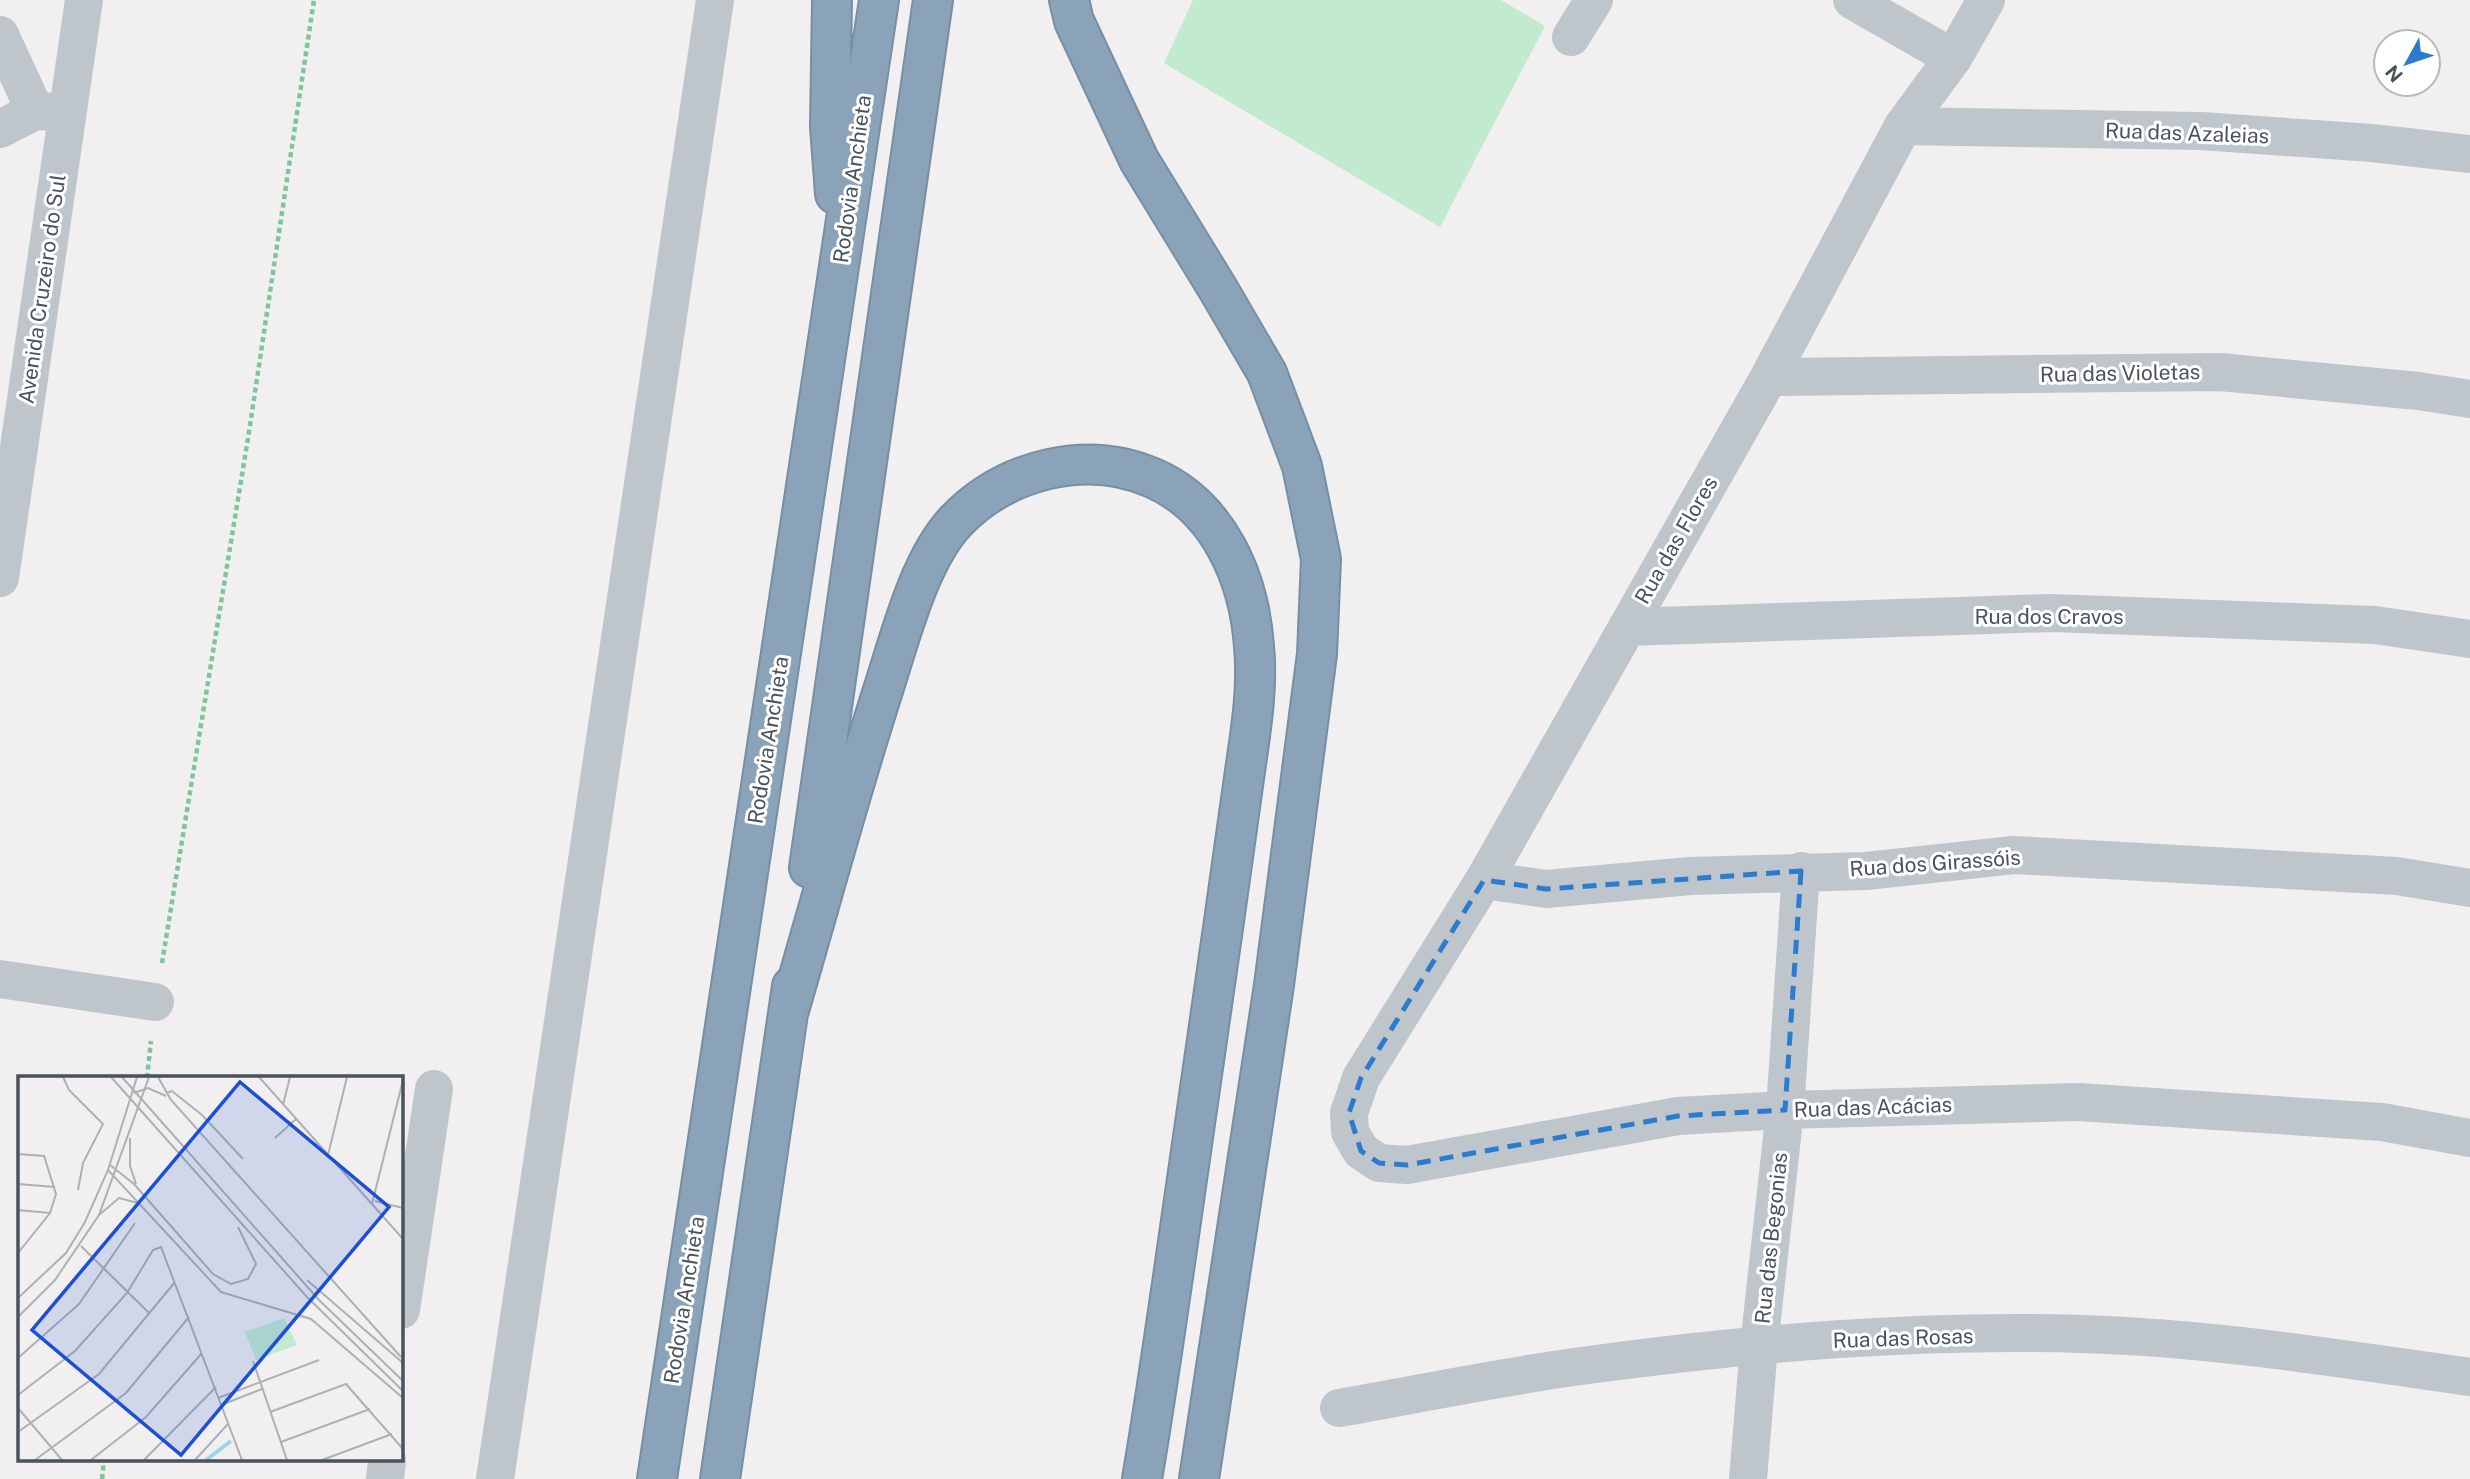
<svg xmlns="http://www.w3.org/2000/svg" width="2470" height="1479" font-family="'Public Sans',sans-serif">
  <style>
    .green { fill: #c1eacf }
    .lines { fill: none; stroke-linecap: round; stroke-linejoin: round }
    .highway-casing { stroke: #768fa4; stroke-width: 42 }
    .path { stroke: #7cc59d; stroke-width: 4.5; stroke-dasharray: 5 3.5; stroke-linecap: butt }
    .minor { stroke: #bec6cc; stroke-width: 38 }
    .highway { stroke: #8ba3b8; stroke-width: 38 }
    .marked { fill: none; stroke: #2b7bcf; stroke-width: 5; stroke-dasharray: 14 9; stroke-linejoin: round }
    .labels { text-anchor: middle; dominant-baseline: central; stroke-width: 6; stroke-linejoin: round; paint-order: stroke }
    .street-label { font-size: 21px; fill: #48535a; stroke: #fff }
    .inset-river { fill: none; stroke: #92d7e3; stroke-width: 3.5 }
    .inset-road { fill: none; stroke: #adb1b3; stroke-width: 2 }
    .view { fill: #1d4ed8; fill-opacity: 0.15; stroke: #1d4ed8; stroke-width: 3.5 }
    .inset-edge { fill: none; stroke: #48535a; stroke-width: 3.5 }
  </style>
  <rect width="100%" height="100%" fill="#f1efef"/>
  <path class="green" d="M 1193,0 L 1501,0 L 1545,26 L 1440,227 L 1164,63 Z"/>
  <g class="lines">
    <g class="highway-casing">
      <path id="highway" d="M 832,0 L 830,127 L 835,194
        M 1069,0 L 1074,21 L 1139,160 L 1218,289 L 1267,373 L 1302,466 L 1321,559 L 1317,654 L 1274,985 L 1199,1479
        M 809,868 L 933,0
        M 789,1010 C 821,901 850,792 885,684 C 901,634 920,559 956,521 C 1006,469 1087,449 1153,478 C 1219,507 1249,578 1254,646 C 1258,688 1251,729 1245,771 C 1238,821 1231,871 1224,921 C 1209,1031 1193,1140 1177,1249 C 1166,1326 1155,1403 1142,1479
        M 657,1479 L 879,0
        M 720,1479 L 792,986"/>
    </g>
    <path class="path" d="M 162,963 L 249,432 L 314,0
      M 147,1078 L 151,1041
      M 102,1479 L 104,1460"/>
    <path class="minor" d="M 1852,0 L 1953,58
      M 1986,0 L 1953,58 L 1903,126 L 1769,377 L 1484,880 L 1361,1078 L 1349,1113 L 1350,1132 L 1361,1151 L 1379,1163 L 1407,1165 L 1678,1116 L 1785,1110 L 2078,1102 L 2382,1122 L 2470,1138
      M 0,35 L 35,111
      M 1571,37 L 1594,0
      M 1903,126 L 2201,131 L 2372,143 L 2470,154
      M 0,129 L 35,111 L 59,112
      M 1769,377 L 2220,372 L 2418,391 L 2470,399
      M 0,578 L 84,0
      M 1627,627 L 2051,613 L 2375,625 L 2470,639
      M 1484,880 L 1546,889 L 1690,876 L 1866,871 L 2014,855 L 2397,876 L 2470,888
      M 0,979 L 155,1002
      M 401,1310 L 434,1089
      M 1339,1408 C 1419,1394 1500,1377 1581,1366 C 1747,1343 1916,1329 2083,1334 C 2213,1338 2342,1359 2470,1377
      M 385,1479 L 387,1460
      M 495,1479 L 715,0
      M 1748,1479 L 1759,1346 L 1785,1110 L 1801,871"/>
    <use href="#highway" class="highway"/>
  </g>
  <path class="marked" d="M 1801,871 L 1785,1110 L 1678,1116 L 1407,1165 L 1379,1163 L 1361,1151 L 1349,1113 L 1361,1078 L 1484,880 L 1546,889 Z"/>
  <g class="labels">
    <g class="street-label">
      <text transform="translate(2187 133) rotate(2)">Rua das Azaleias</text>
      <text transform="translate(852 179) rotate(-82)">Rodovia Anchieta</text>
      <text transform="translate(42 289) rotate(-82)">Avenida Cruzeiro do Sul</text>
      <text transform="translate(2120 373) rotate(-1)">Rua das Violetas</text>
      <text transform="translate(1676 540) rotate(-60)">Rua das Flores</text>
      <text x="2049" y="616">Rua dos Cravos</text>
      <text transform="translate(768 740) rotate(-81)">Rodovia Anchieta</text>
      <text transform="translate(1935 863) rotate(-4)">Rua dos Girassóis</text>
      <text transform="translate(1873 1107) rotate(-2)">Rua das Acácias</text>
      <text transform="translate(1771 1238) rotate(-84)">Rua das Begonias</text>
      <text transform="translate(684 1300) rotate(-81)">Rodovia Anchieta</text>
      <text transform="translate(1903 1338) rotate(-2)">Rua das Rosas</text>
    </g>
  </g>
  <g transform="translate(18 1076)">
    <rect width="385" height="385" fill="#f1efef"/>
    <path d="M 266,242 L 279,269 L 238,284 L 227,256 Z" fill="#c1eacf"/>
    <path class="inset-river" d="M 188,384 L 213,365"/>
    <path class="inset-road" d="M 45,1 L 51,14 L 85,48 L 65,87 L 60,114M 93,1 L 289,221 L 385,315M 104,1 L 301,224 L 385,305M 140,1 L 153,24 L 383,281M 241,1 L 385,163M 116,17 L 130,12 L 148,20M 148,17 L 154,15 L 184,39 L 225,83M 265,29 L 272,1M 112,62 L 112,90 L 118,108M 257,62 L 278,43M 0,78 L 26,80 L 38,118 L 32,137 L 0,177M 310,79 L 329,1M 92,89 L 116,108 L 195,198 L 213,208 L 230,203 L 238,188 L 220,151M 90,94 L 203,216 L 293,243 L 385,322M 0,108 L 37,111M 357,125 L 385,132M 354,128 L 385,4M 0,134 L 32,137M 81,139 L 101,122 L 120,127M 63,170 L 132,238M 289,204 L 385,287M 0,222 L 48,177 L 67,146 L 90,94 L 119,1M 0,241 L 37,204 L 81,139 L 131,1M 0,282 L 61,228 L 117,147M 235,285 L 269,384M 0,319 L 57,275 L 109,217 L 135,174 L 143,171 L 224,384M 200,322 L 301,284M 203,329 L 244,313M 0,332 L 44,384M 252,336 L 328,308 L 385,373M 0,356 L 81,298 L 157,206M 263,366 L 352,333M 17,384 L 108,317 L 171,241M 73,384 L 128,341 L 184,277M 126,384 L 198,311M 177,384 L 210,348M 304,384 L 374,358"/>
    <path class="view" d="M 222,6 L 371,131 L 163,379 L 14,254 Z"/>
    <rect width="385" height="385" class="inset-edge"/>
  </g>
  <g transform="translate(2407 63) rotate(230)"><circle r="33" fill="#ffffff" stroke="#b6babd" stroke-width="2"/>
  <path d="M0-5L12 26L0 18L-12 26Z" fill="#2b7bcf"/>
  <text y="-10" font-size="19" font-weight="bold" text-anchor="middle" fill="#48535a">N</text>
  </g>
</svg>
